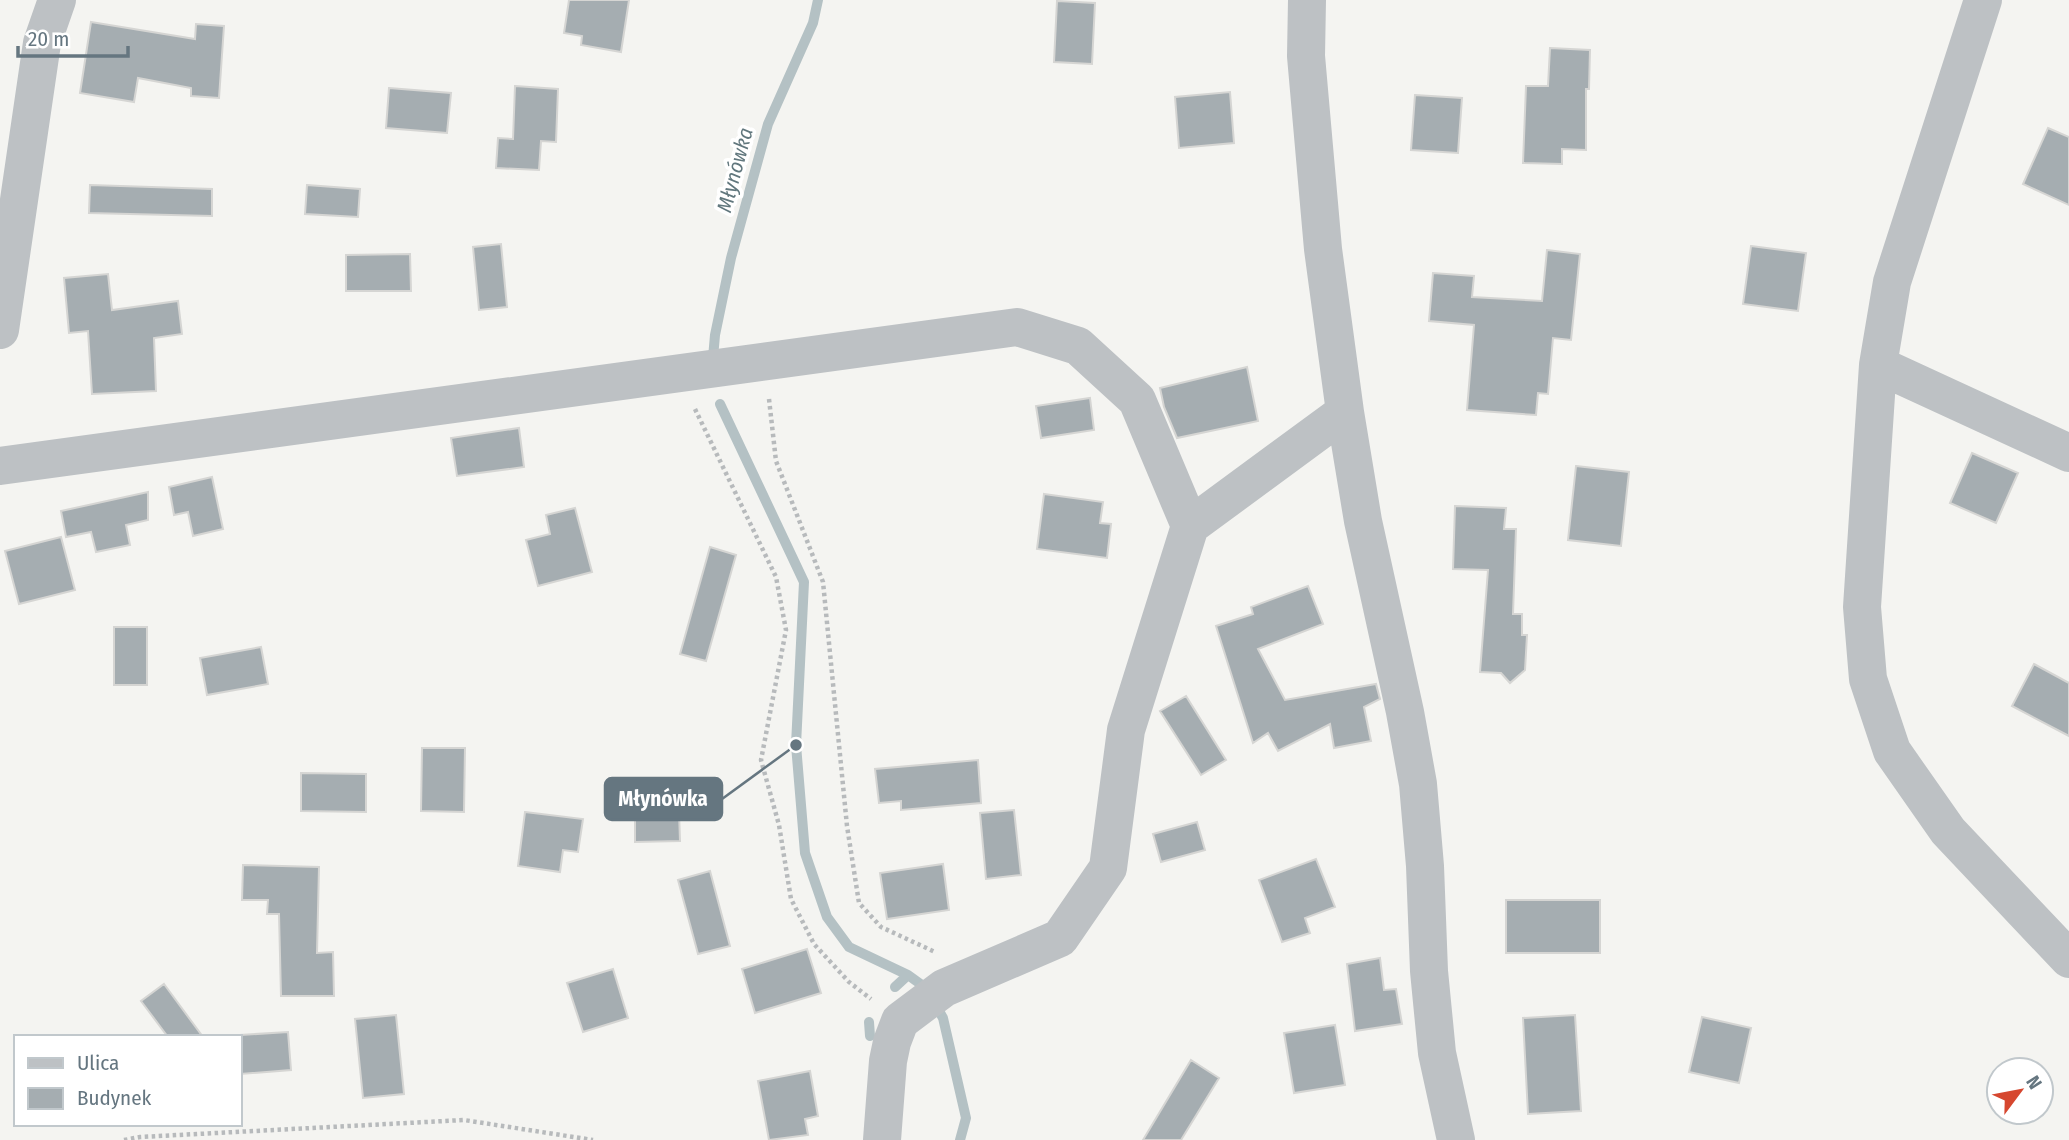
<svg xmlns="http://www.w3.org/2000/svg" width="2069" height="1140" font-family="'Fira Sans Condensed',sans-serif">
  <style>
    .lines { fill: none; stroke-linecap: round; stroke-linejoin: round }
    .stream { stroke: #b4c1c4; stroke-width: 10 }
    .building { fill: #a5adb1; stroke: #d5d5d3; stroke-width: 2 }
    .path { stroke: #b7babc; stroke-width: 4.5; stroke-dasharray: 3.5 3.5; stroke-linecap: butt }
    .minor { stroke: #bdc1c4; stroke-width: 38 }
    .labels { text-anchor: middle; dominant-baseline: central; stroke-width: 7; stroke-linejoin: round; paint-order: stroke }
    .water-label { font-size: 21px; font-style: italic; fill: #61777d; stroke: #fff }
    .leader { fill: none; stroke: #657680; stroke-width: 2.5 }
    .callout-dot { fill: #657680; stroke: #fff; stroke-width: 2.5 }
    .callout { fill: #657680; stroke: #657680; stroke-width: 2.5 }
    .callout-label { font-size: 21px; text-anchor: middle; font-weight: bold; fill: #fff }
  </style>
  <rect width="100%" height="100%" fill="#f4f4f1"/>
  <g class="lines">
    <path class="stream" d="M 713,358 L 715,335 L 731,258 L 768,124 L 813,23 L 818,0
      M 720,404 L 804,582 L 796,745 L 805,853 L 827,917 L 849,947 L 908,975 L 926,988 L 943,1018 L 966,1118 L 960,1140
      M 895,987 L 908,975
      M 869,1022 L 870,1036"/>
  </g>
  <path class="building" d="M 569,0 L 629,0 L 621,52 L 581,45 L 582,36 L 564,33 Z
    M 1057,1 L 1095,3 L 1092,64 L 1054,62 Z
    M 91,22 L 195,39 L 196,24 L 224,26 L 219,98 L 191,96 L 191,88 L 138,78 L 134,102 L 80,93 Z
    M 1550,48 L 1590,50 L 1589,89 L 1586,89 L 1586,150 L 1562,149 L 1562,164 L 1523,163 L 1526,86 L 1548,86 Z
    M 515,86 L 558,89 L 556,142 L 541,141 L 539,170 L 496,168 L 498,138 L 513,139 Z
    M 389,88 L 451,93 L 447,133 L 386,128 Z
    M 1230,92 L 1234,143 L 1179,148 L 1175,97 Z
    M 1415,95 L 1462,98 L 1458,153 L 1411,150 Z
    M 2048,128 L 2069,137 L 2069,205 L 2023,184 Z
    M 90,185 L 212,189 L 212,216 L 89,213 Z
    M 307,185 L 360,189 L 358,217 L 305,214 Z
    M 501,244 L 507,307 L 479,310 L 473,247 Z
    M 1751,246 L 1806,253 L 1798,311 L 1743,304 Z
    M 1547,250 L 1580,254 L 1571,340 L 1553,338 L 1548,394 L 1538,393 L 1536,415 L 1467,410 L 1474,325 L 1429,321 L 1433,273 L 1474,276 L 1472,297 L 1542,301 Z
    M 410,254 L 411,291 L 346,291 L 346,255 Z
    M 108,274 L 112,310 L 178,301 L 182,334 L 154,338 L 156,391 L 92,394 L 88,331 L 69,333 L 64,278 Z
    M 1247,367 L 1258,421 L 1177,438 L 1164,407 L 1160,388 Z
    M 1090,398 L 1094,430 L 1041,438 L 1036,406 Z
    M 519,428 L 524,467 L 457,476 L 451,438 Z
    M 1972,453 L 2018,473 L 1996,523 L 1950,503 Z
    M 1576,466 L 1629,472 L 1621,546 L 1568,540 Z
    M 212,477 L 223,529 L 193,536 L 188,512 L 174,515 L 169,487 Z
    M 148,492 L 148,520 L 126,525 L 130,545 L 96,552 L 91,532 L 66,537 L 61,511 Z
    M 1044,494 L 1103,502 L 1100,523 L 1111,524 L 1107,558 L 1037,549 Z
    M 1455,506 L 1506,508 L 1504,529 L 1516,529 L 1513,614 L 1522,614 L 1522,635 L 1527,635 L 1525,670 L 1510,683 L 1501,673 L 1480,672 L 1488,570 L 1453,569 Z
    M 575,508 L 592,572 L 538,586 L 526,540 L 550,534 L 546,515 Z
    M 61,537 L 75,590 L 19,604 L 5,551 Z
    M 710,547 L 736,555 L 706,661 L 680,654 Z
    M 1308,586 L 1323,624 L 1258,649 L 1285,700 L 1376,684 L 1380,699 L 1364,707 L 1371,741 L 1334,748 L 1330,724 L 1278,751 L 1268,733 L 1253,743 L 1216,626 L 1253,614 L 1251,607 Z
    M 114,627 L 147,627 L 147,685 L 114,685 Z
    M 261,647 L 268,684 L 207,695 L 200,658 Z
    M 2034,664 L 2069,683 L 2069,736 L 2012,706 Z
    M 1186,696 L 1226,760 L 1201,775 L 1160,711 Z
    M 422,748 L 465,748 L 464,812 L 421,811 Z
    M 978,760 L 981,803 L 901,810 L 901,801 L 879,803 L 875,769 Z
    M 301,773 L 366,774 L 366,812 L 301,811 Z
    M 653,778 L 692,778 L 692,810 L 653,809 Z
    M 1014,810 L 1021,875 L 986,879 L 980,813 Z
    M 525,812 L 583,819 L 578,852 L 563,850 L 560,872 L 518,866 Z
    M 679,812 L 680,841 L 635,842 L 635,813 Z
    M 1197,822 L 1205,850 L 1161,862 L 1153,834 Z
    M 1316,859 L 1335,907 L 1305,918 L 1310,933 L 1282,942 L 1259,880 Z
    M 943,864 L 949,910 L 887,919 L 880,873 Z
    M 243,865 L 319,867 L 317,953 L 333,952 L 334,996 L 281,996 L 279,914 L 267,914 L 268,900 L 242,900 Z
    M 710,871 L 730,946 L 698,954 L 678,880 Z
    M 1506,900 L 1600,900 L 1600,953 L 1506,953 Z
    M 807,949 L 821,993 L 755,1013 L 742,969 Z
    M 1380,958 L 1384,990 L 1396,989 L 1402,1024 L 1355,1031 L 1347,964 Z
    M 613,969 L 628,1018 L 583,1032 L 567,983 Z
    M 164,984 L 203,1037 L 168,1037 L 141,1001 Z
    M 396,1015 L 404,1094 L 363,1098 L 355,1019 Z
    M 1575,1015 L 1581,1111 L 1528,1114 L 1523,1018 Z
    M 1702,1017 L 1751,1028 L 1739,1083 L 1689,1072 Z
    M 1335,1025 L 1345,1085 L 1294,1093 L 1284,1033 Z
    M 288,1032 L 291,1070 L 240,1074 L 240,1035 Z
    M 1191,1060 L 1219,1078 L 1181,1140 L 1143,1140 Z
    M 810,1071 L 818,1116 L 805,1119 L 808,1135 L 769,1140 L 758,1081 Z"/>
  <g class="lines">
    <path class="path" d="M 769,399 L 776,461 L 823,582 L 847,826 L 859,903 L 881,927 L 935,952
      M 695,409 L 776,577 L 786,630 L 761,760 L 779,825 L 791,899 L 814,944 L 849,982 L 871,999
      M 124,1140 L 140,1137 L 464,1120 L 593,1140"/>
    <path class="minor" d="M 1307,0 L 1306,56 L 1323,249 L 1345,412 L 1363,521 L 1405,712 L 1418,784 L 1425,866 L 1429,971 L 1437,1053 L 1456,1140
      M 1983,0 L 1892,282 L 1878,365 L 1862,607 L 1868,679 L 1892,751 L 1948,831 L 2069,959
      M 0,330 L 42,43 L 57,0
      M 1878,365 L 2069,453
      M 0,466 L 1017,327 L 1078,346 L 1137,400 L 1190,526 L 1345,412
      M 882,1140 L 888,1061 L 892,1042 L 900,1021 L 944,988 L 1060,938 L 1108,868 L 1126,730 L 1190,526"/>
  </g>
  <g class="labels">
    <g class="water-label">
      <text transform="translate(735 170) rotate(-75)">Młynówka</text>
    </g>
  </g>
  <path class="leader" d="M796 745L722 799"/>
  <circle class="callout-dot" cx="796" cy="745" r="7"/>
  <rect class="callout" x="605" y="778" width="117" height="42" rx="7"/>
  <g class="callout-label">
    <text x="663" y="806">Młynówka</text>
  </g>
  <rect x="14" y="1035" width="228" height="91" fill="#ffffff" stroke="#c1c8cc" stroke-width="2"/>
  <rect x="28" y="1058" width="35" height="10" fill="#bdc1c4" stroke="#c1c8cc" stroke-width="2"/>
  <text x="77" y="1070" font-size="21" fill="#657680">Ulica</text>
  <rect x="28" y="1088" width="35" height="21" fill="#a5adb1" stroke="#c1c8cc" stroke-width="2"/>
  <text x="77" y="1105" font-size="21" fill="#657680">Budynek</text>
  <g transform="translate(2020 1091) rotate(58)"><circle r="33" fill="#ffffff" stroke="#c1c8cc" stroke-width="2"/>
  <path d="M0-5L12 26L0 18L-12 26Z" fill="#d6472f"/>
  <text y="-10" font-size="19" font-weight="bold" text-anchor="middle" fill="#657680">N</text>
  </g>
  <path d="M18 46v10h110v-10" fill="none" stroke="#657680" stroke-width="3.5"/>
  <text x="28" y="46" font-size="21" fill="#657680" stroke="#ffffff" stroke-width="5" paint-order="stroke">20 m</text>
</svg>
